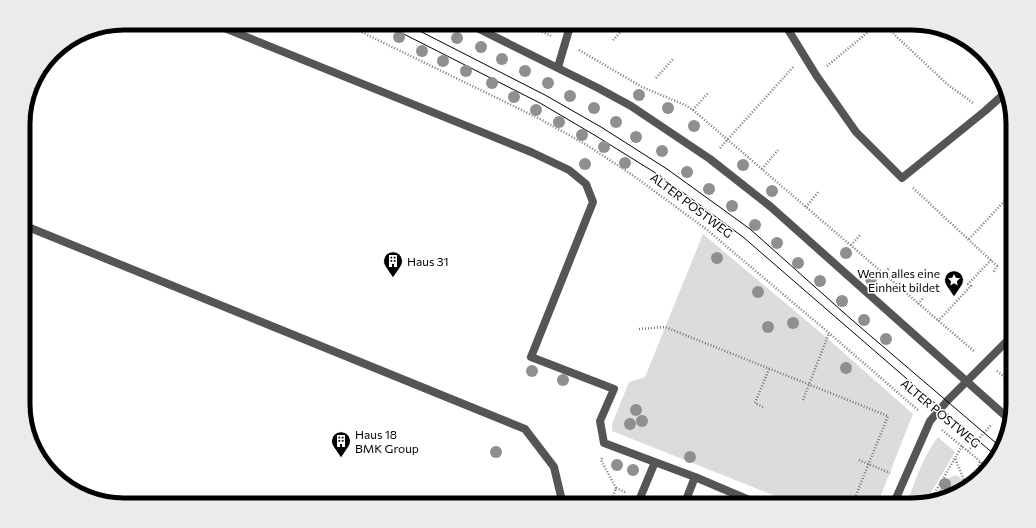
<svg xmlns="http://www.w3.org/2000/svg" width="1036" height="528" font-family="Commissioner,sans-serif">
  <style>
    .green { fill: #dcdcdc }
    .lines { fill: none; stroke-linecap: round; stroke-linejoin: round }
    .path { stroke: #777; stroke-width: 2.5; stroke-dasharray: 1 2; stroke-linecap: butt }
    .service { stroke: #555; stroke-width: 8 }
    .minor { stroke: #555; stroke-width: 8 }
    .tertiary { stroke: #555; stroke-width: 8 }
    .tram { stroke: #000; stroke-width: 1 }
    .tree { fill: #8f8f8f }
    .labels { text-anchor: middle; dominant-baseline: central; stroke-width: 3; stroke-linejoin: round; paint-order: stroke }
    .street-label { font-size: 12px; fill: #000; stroke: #fff }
    .poi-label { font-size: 12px; fill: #000; stroke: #fff; text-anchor: start }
    .rim { fill: none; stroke: #000; stroke-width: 5 }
  </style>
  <rect width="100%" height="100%" fill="#fff"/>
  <path class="green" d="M 703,234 L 827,338 L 913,414 L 877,505 L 798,505 L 612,431 L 612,424 L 629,382 L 645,377 Z
    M 938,437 L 955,452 L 925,503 L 919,505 L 906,505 C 915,481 923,457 938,437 Z
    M 955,475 C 963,478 963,482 964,490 L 931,501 L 946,480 Z"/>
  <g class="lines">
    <path class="path" d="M 343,23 L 540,119 L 585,144 L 631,174 L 706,229 L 829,333 L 919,411
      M 523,23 L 551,36
      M 882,23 L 947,84 L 973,103
      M 613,40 L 629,23
      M 579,50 L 642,87 L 685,105 L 693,110 L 975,352
      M 827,66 L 879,23
      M 656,78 L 674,58
      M 693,110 L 709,92
      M 720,148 L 794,66
      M 762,169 L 778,150
      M 913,188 L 997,266 L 993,273
      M 806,207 L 819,191
      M 969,239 L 1012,193
      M 851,245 L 860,235
      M 884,274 L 890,267
      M 918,304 L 924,297
      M 938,321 L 971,286 L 968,284 L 991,260
      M 639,329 L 665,327 L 888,416 L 852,505
      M 997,371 L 1013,384
      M 803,400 L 829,333
      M 763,407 L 755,403 L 769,369
      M 942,430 L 987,467
      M 962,446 L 955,458 L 967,488
      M 968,451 L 992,424
      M 602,458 L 601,460 L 616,488 L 610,505
      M 859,460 L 890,473
      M 973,483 L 980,462
      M 616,488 L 627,493
      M 930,501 L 955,458"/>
    <path class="service" d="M 212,23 L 531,152 L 569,170 L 586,184 L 593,202 L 531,357 L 614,389 L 600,421 L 604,443 L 695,477 L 761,505
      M 784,23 L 816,75 L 856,132 L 902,178 L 985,111 L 1005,93
      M 23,225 L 525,429 L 554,467 L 563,505
      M 640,498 L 655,462
      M 684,505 L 695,477"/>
    <path class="minor" d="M 558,67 L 571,23
      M 893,505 L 930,421 L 948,400 L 1013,335"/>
    <path class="tertiary" d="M 467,23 L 598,88 L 631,106 L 710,159 L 771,207 L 1010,420"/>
    <path class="tram" d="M 382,23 L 540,103 L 596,136 L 662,177 L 743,237 L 996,456
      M 404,23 L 545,95 L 601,127 L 667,169 L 750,229 L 852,320 L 1003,449"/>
  </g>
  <g class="tree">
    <circle cx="399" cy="37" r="6"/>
    <circle cx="457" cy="38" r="6"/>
    <circle cx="481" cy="47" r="6"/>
    <circle cx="422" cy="51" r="6"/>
    <circle cx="502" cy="59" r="6"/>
    <circle cx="443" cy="61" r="6"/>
    <circle cx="466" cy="71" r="6"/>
    <circle cx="525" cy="71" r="6"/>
    <circle cx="492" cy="83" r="6"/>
    <circle cx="548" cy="83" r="6"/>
    <circle cx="639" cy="95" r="6"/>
    <circle cx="570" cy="96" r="6"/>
    <circle cx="514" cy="97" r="6"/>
    <circle cx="594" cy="108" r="6"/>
    <circle cx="668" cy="108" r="6"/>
    <circle cx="536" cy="110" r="6"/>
    <circle cx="559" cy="122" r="6"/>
    <circle cx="616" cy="122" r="6"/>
    <circle cx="694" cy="126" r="6"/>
    <circle cx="582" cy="135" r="6"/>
    <circle cx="636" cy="137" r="6"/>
    <circle cx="604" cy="147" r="6"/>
    <circle cx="662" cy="151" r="6"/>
    <circle cx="625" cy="163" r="6"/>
    <circle cx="585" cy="164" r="6"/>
    <circle cx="743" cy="165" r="6"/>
    <circle cx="687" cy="172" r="6"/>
    <circle cx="709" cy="189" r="6"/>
    <circle cx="772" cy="191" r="6"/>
    <circle cx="732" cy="206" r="6"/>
    <circle cx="755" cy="225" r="6"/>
    <circle cx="777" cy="243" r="6"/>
    <circle cx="846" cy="253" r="6"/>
    <circle cx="717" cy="258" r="6"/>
    <circle cx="798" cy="263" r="6"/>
    <circle cx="871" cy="279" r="6"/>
    <circle cx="820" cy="281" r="6"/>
    <circle cx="758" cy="292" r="6"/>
    <circle cx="842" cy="301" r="6"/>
    <circle cx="864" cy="320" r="6"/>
    <circle cx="793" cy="323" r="6"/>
    <circle cx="768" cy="327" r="6"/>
    <circle cx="886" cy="339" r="6"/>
    <circle cx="846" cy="368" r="6"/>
    <circle cx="532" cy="371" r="6"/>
    <circle cx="563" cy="380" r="6"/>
    <circle cx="636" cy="410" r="6"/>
    <circle cx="642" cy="421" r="6"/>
    <circle cx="630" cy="424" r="6"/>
    <circle cx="496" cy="452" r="6"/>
    <circle cx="690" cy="457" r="6"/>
    <circle cx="617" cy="465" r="6"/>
    <circle cx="633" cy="470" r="6"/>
    <circle cx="945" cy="484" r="6"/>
  </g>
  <defs>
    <g id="building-pin" transform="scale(1)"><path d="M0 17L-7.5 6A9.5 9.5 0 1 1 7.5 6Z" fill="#000" stroke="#fff"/><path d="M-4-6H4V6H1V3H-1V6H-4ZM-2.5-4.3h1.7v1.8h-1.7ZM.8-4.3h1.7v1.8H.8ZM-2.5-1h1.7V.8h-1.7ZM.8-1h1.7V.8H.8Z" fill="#fff"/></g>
    <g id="sight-pin" transform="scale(1)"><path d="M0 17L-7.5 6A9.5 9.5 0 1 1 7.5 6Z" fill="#000" stroke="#fff"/><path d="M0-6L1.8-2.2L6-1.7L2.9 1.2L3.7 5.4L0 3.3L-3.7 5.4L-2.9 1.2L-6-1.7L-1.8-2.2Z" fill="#fff"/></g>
  </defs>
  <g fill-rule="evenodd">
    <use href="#building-pin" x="393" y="261"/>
    <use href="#sight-pin" x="954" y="280"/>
    <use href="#building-pin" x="341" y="441"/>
  </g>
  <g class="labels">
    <g class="street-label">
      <text transform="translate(692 205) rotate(37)">ALTER POSTWEG</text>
      <text transform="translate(941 413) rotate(40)">ALTER POSTWEG</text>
    </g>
    <g class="poi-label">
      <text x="407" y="261">Haus 31</text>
      <text x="940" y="273" text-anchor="end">Wenn alles eine<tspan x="940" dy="14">Einheit bildet</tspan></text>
      <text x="355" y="434">Haus 18<tspan x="355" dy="14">BMK Group</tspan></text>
    </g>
  </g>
  <path d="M0 0H1036V528H0ZM124 30H912A94 94 0 0 1 1006 124V404A94 94 0 0 1 912 498H124A94 94 0 0 1 30 404V124A94 94 0 0 1 124 30Z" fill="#ebebeb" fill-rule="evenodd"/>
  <path class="rim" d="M124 30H912A94 94 0 0 1 1006 124V404A94 94 0 0 1 912 498H124A94 94 0 0 1 30 404V124A94 94 0 0 1 124 30Z"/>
</svg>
